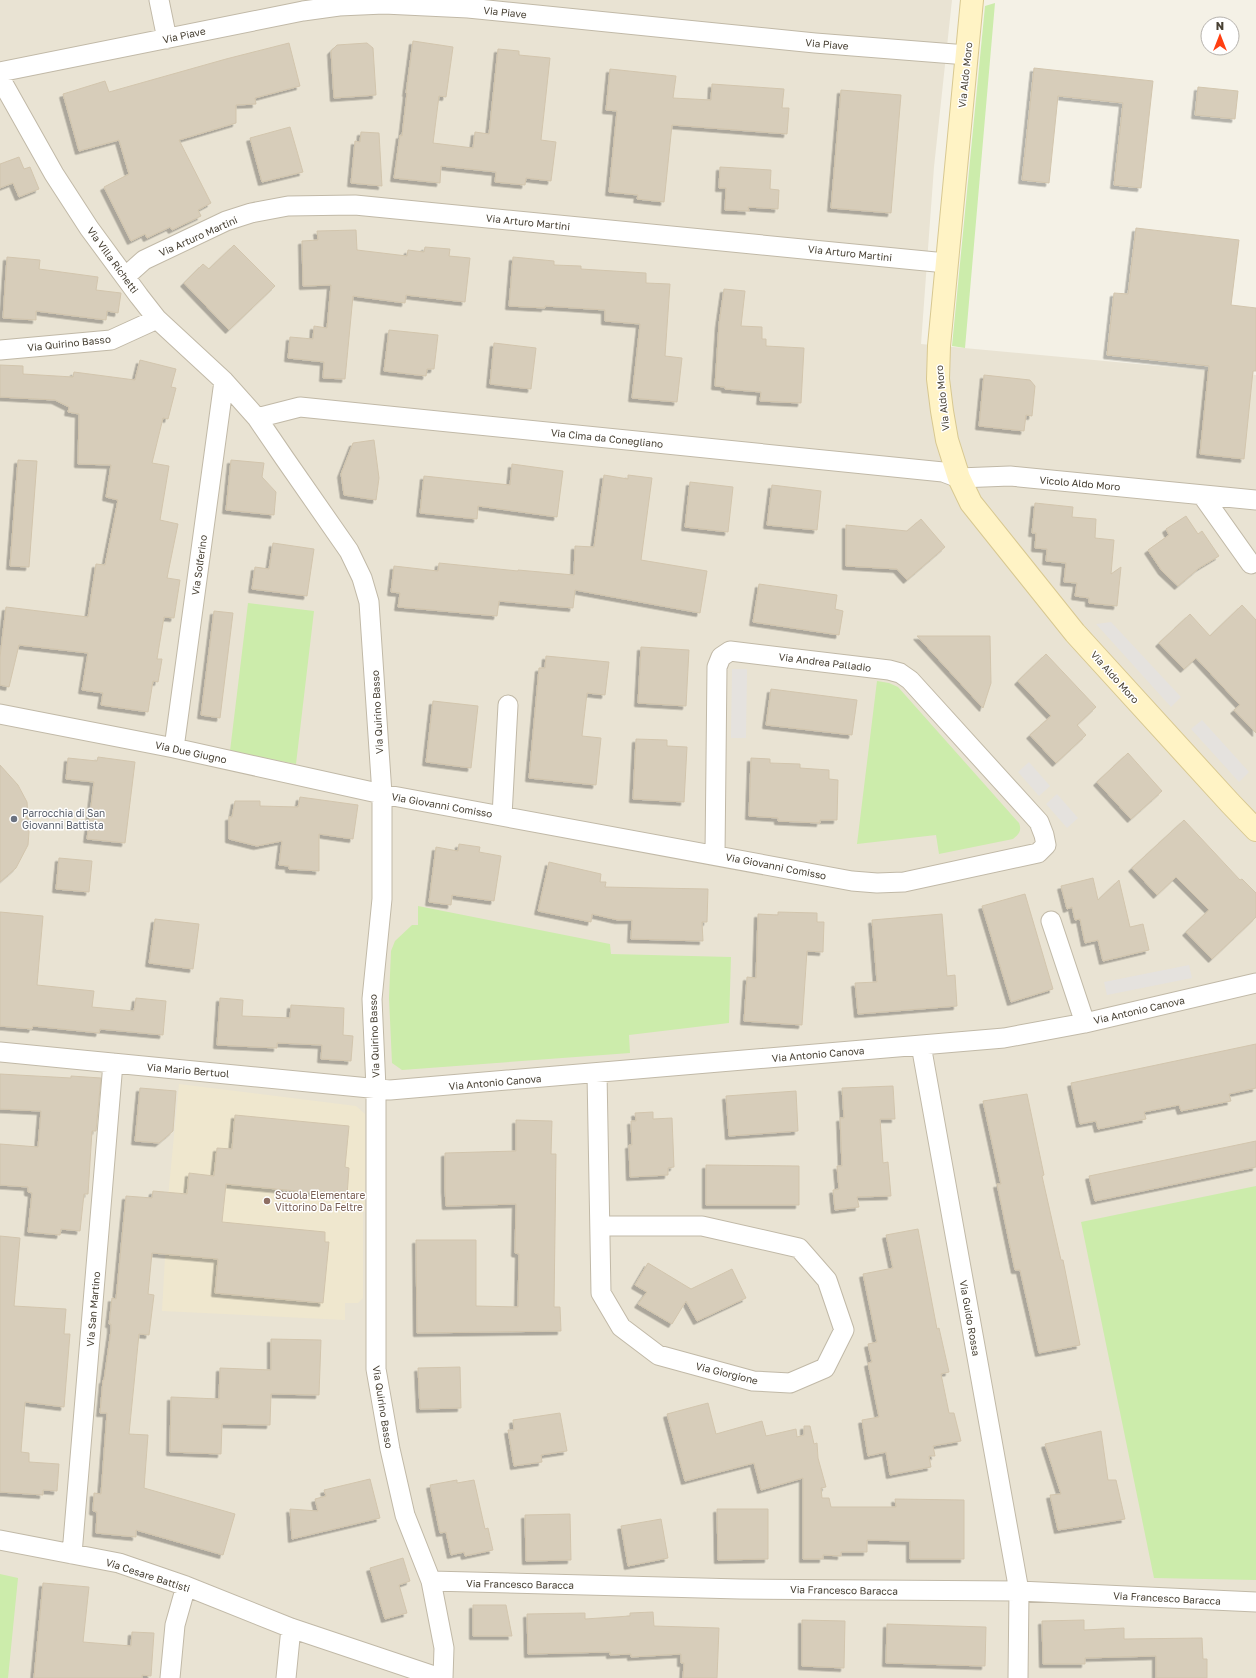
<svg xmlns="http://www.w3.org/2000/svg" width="1256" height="1678" font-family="'Golos Text',sans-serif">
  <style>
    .residential { fill: #e9e3d3 }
    .education { fill: #efe7ce }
    .green { fill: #ccecab }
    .parking { fill: #e5e2de }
    .building { fill: #d7cdba; stroke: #d2c5ad; filter: url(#shadow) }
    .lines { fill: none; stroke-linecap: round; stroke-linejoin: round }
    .street-casing { stroke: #c1b9a7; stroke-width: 21 }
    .secondary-casing { stroke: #d8c891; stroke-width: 24 }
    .street { stroke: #fff; stroke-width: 19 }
    .secondary { stroke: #fff3c5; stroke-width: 22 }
    .worship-dot { fill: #6b7280; stroke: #fff; stroke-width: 1.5 }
    .education-dot { fill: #8d6e63; stroke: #fff; stroke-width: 1.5 }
    .labels { text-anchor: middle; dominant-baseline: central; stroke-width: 3; stroke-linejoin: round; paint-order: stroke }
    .street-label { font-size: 10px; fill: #484134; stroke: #fff }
    .worship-label { font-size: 10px; fill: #5b616d; stroke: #fff; text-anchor: start }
    .education-label { font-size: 10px; fill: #785e54; stroke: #fff; text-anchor: start }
  </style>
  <defs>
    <filter id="shadow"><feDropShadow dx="-3.5" dy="3.5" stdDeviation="0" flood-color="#0004"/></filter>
  </defs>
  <rect width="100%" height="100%" fill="#f4f1e6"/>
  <path class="residential" d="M 0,0 L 952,0 L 934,167 L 921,344 L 1256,375 L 1256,1678 L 0,1678 Z"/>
  <path class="education" d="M 179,1084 L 356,1106 L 365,1114 L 365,1212 L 363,1212 L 363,1298 L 358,1303 L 345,1303 L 345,1320 L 162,1311 L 169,1187 Z"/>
  <path class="green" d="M 995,3 L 965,348 L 952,346 L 985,6 Z
    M 248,603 L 314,611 L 296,764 L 230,751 Z
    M 877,681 L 889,683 L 898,687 L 1019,823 C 1022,831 1019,834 1013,839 L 939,854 L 936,835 L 857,844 Z
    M 418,906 L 610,944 L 611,954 L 731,957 L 729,1023 L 629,1035 L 630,1053 L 402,1070 L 392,1063 L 389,998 L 391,951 L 395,941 L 412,925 L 418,925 Z
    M 1256,1186 L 1256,1580 L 1154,1578 L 1081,1222 Z
    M 0,1574 L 18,1578 L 8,1678 L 0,1678 Z"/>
  <path class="parking" d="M 1111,622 L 1181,697 L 1171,707 L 1096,624 Z
    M 732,669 L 747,669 L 746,738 L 731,738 Z
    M 1202,720 L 1249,772 L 1239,782 L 1191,729 Z
    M 1029,762 L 1050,786 L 1039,796 L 1018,772 Z
    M 1057,794 L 1078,818 L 1067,828 L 1046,804 Z
    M 1189,965 L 1192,978 L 1107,995 L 1104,982 Z"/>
  <path class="building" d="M 413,41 L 453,47 L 446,97 L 439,96 L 433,143 L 473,148 L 475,132 L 489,134 L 498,49 L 519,51 L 519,55 L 550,58 L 541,140 L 556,142 L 551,181 L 526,178 L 525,185 L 495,182 L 496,172 L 441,166 L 440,183 L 394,178 L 400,135 L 402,136 L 407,93 L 406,93 Z
    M 289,43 L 300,86 L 255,98 L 256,104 L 236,105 L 236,123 L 179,140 L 211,203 L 198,210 L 201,216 L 172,230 L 170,227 L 147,238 L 145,234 L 131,241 L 104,187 L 129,174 L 119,140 L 79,151 L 63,94 L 105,81 L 109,92 L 226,59 Z
    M 367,43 L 373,48 L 376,95 L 334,98 L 331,51 L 337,45 Z
    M 1034,68 L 1153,81 L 1141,188 L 1114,185 L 1123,103 L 1058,96 L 1049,183 L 1022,180 Z
    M 610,69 L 676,76 L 673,98 L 711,100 L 712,84 L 784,89 L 782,108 L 789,108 L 787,134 L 672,125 L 664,202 L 637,199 L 638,195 L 609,192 L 617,111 L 606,110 Z
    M 1198,87 L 1238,91 L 1235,119 L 1195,115 Z
    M 841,90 L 901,95 L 891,213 L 831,208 Z
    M 290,127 L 303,172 L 262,182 L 250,138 Z
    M 361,132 L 379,133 L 382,186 L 351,183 L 355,141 L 360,142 Z
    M 19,157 L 24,169 L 30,167 L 39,189 L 19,197 L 13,183 L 0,188 L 0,164 Z
    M 720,167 L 771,170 L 770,189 L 779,190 L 778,209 L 748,207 L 749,211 L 725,210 L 726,188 L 719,188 Z
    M 1136,228 L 1239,240 L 1231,305 L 1256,308 L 1256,371 L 1253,371 L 1244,459 L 1200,454 L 1209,366 L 1107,355 L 1114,293 L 1128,294 Z
    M 356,230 L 357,250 L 407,256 L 408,250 L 424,252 L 425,247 L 450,249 L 449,256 L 470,258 L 465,302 L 406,295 L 405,303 L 353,296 L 345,379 L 323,378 L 324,362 L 288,358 L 290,337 L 313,339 L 314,326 L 327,328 L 331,285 L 303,286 L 302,241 L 318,240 L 317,231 Z
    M 234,245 L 275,286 L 229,330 L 184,283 L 203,264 L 209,269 Z
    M 7,257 L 40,260 L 39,269 L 98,277 L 96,290 L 121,293 L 118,313 L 107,311 L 106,320 L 36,311 L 36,320 L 3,318 Z
    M 513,257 L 554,261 L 554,265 L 581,266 L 581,269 L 646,273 L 646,283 L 670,284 L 665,356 L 682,358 L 677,402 L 632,398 L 640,324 L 605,321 L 605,310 L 545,306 L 545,308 L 509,306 Z
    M 724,289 L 745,291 L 741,326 L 762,327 L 762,339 L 766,339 L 766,346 L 804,348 L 801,403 L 760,401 L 761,392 L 725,389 L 725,387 L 715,386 L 719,324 Z
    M 389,330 L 438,335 L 434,369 L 427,369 L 426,376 L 384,371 Z
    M 494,343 L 536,348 L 531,389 L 490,384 Z
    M 140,360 L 176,369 L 171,387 L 176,388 L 168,419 L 163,418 L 152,463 L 169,466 L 160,520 L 178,524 L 167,578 L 180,580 L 174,618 L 164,617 L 157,659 L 162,659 L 158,682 L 153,681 L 148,712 L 101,705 L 103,693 L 82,690 L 88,653 L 19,645 L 9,687 L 0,685 L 0,657 L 6,607 L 88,617 L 96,564 L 105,565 L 118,500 L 106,497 L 111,465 L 78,464 L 79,414 L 68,412 L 69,407 L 55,400 L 0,397 L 0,365 L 23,366 L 23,374 L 73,377 L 74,372 L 135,380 Z
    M 984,375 L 1030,380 L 1035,386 L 1032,416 L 1026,415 L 1024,431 L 979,426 Z
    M 374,440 L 379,478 L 376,500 L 344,495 L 341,474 L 353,443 Z
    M 18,460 L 37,461 L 29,567 L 10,566 Z
    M 231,460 L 264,463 L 262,477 L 276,492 L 274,515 L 226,510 Z
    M 512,464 L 563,471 L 557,517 L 478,506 L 477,519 L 420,513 L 424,476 L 510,485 Z
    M 604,475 L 628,479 L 628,475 L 652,478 L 641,560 L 707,571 L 700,613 L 575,590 L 573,608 L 499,601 L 497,616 L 398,607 L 400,593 L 391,592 L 394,566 L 438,571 L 439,563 L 518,571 L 518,570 L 574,575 L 575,546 L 594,547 Z
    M 690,482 L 733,487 L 728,532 L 685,527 Z
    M 772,485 L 821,491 L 817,530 L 767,525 Z
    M 1035,503 L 1073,507 L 1072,517 L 1096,519 L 1095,538 L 1114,540 L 1111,574 L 1121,567 L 1117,606 L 1089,603 L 1089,598 L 1075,596 L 1077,583 L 1064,582 L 1066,563 L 1046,561 L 1047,549 L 1035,548 L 1036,533 L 1032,533 Z
    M 1186,516 L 1198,534 L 1202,531 L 1219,556 L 1199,568 L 1178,586 L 1162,571 L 1148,550 L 1169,535 L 1166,529 Z
    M 921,519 L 945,547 L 907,580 L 897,569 L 846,566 L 846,525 L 907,531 Z
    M 273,543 L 314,549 L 307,596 L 252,589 L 255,567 L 269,569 Z
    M 759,584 L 837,595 L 835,609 L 843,611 L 839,635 L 753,622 Z
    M 1242,605 L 1256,620 L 1256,733 L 1234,710 L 1240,705 L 1196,658 L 1184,669 L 1159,643 L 1190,614 L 1210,636 Z
    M 214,611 L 233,613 L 220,718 L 201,715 Z
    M 917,636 L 990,636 L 991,683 L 983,708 Z
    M 641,647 L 689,650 L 686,706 L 638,703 Z
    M 1046,654 L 1096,707 L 1077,725 L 1086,735 L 1056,763 L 1030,735 L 1051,716 L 1018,681 Z
    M 546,656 L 609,662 L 605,695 L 587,693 L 582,736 L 601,738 L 596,785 L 529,778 L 539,668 L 545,668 Z
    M 771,689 L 857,700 L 852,735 L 766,725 Z
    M 433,701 L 478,706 L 471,768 L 426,762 Z
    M 636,739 L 667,740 L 667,746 L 687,747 L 684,802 L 633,799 Z
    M 1128,753 L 1162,791 L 1131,819 L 1097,782 Z
    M 98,757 L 135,762 L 125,843 L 87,839 L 94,782 L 66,779 L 68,758 L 97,761 Z
    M 751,758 L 770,759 L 770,763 L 800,764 L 800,768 L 829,770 L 829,779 L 838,780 L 837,820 L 820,820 L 820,823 L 778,821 L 778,818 L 749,816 Z
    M 0,765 L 18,785 L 27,802 L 29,832 L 28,845 L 16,868 L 0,882 Z
    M 300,797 L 358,805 L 353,839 L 319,834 L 319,871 L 289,869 L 289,866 L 279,865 L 282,841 L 257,846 L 229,839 L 229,817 L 232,817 L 235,801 L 260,801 L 260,806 L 298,807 Z
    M 1184,820 L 1240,880 L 1242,879 L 1256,893 L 1256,917 L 1212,959 L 1186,932 L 1209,910 L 1176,877 L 1157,895 L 1132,868 Z
    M 459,844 L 480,847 L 479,852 L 501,856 L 494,901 L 452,895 L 451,905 L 429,902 L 436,847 L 458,851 Z
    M 59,858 L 92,861 L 89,892 L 56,889 Z
    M 549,862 L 601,874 L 600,882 L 606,882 L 605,887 L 708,889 L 707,922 L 702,922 L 703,941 L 631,939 L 632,920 L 618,920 L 592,914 L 591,922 L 538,911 Z
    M 1093,878 L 1098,900 L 1119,880 L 1130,927 L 1143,924 L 1149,950 L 1103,961 L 1098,940 L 1085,943 L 1080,919 L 1075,920 L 1072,907 L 1067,909 L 1061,886 Z
    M 1025,894 L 1053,989 L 1011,1002 L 982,906 Z
    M 0,912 L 43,916 L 37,985 L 94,991 L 92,1007 L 134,1011 L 136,998 L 166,1001 L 163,1035 L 100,1029 L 99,1033 L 33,1026 L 32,1029 L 0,1026 Z
    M 778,912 L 817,913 L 817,922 L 824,922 L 823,952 L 807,951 L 802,1025 L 744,1021 L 747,977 L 756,978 L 758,914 L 778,915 Z
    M 942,914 L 947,976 L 955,975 L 957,1006 L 858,1014 L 855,983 L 877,982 L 872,920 Z
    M 155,919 L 199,924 L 193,969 L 149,963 Z
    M 220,998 L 243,1000 L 242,1016 L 290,1018 L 291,1005 L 344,1008 L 343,1035 L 353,1036 L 351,1061 L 321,1059 L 322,1045 L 277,1043 L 277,1048 L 217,1045 Z
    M 1256,1044 L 1256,1088 L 1229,1094 L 1231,1101 L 1181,1111 L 1179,1105 L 1144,1112 L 1146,1119 L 1098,1129 L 1096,1121 L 1080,1124 L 1071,1083 Z
    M 0,1074 L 71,1078 L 71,1076 L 101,1078 L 96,1131 L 92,1131 L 88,1194 L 84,1194 L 80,1231 L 61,1229 L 60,1235 L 28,1232 L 32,1193 L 28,1192 L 28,1187 L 0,1185 L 0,1144 L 38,1147 L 41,1111 L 0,1109 Z
    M 893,1086 L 895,1119 L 880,1119 L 883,1163 L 888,1162 L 891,1196 L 857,1197 L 859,1207 L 835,1210 L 833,1190 L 839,1189 L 837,1166 L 842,1166 L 840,1118 L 844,1118 L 842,1088 Z
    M 140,1088 L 176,1091 L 173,1131 L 159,1143 L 135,1141 Z
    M 796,1091 L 798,1131 L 729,1136 L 726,1096 Z
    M 1027,1094 L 1044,1175 L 1042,1176 L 1061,1260 L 1063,1260 L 1080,1345 L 1039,1353 L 1020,1270 L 1015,1270 L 997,1184 L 1001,1184 L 983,1101 Z
    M 653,1112 L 653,1119 L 672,1118 L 674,1167 L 668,1168 L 668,1175 L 630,1177 L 629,1145 L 632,1145 L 631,1121 L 636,1121 L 635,1113 Z
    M 235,1115 L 349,1126 L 345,1167 L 349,1168 L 347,1196 L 226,1184 L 222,1222 L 325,1232 L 325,1242 L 329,1242 L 323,1303 L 215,1293 L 218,1259 L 152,1253 L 148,1294 L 154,1295 L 149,1335 L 139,1334 L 129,1434 L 148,1435 L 144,1488 L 235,1514 L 223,1555 L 136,1530 L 136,1537 L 96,1533 L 97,1512 L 93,1511 L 94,1493 L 101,1494 L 107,1413 L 100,1413 L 103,1380 L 104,1380 L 111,1330 L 111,1324 L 109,1324 L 112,1298 L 116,1299 L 126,1196 L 152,1198 L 153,1191 L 187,1194 L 189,1173 L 214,1176 L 217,1148 L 232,1149 Z
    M 516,1120 L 552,1121 L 551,1154 L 556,1154 L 554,1307 L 560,1307 L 561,1331 L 417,1333 L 416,1240 L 476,1240 L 476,1306 L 518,1307 L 519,1254 L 515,1253 L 516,1204 L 446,1206 L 445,1189 L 445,1153 L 516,1151 Z
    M 1256,1141 L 1256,1167 L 1095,1201 L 1089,1176 Z
    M 706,1165 L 799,1166 L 799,1205 L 706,1205 Z
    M 918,1229 L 937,1329 L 939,1328 L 949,1372 L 941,1374 L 949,1413 L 954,1413 L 961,1441 L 933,1446 L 935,1456 L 929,1456 L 931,1467 L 890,1475 L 886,1452 L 868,1456 L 862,1420 L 879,1417 L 868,1363 L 872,1362 L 868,1344 L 877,1342 L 863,1274 L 893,1268 L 886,1235 Z
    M 0,1236 L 20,1238 L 14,1306 L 66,1309 L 64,1334 L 70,1334 L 64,1407 L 25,1402 L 21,1452 L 29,1453 L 29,1462 L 59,1464 L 57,1491 L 43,1490 L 43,1495 L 0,1492 Z
    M 648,1263 L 691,1289 L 732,1269 L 746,1298 L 697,1321 L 686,1301 L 672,1324 L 638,1304 L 647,1292 L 635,1285 Z
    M 271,1339 L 321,1340 L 319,1395 L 271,1394 L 270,1425 L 222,1424 L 221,1454 L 170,1452 L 171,1397 L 219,1399 L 220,1368 L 271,1370 Z
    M 460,1367 L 461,1408 L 420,1409 L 418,1368 Z
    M 708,1403 L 716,1434 L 762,1421 L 766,1436 L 796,1429 L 797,1437 L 804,1435 L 804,1426 L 810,1426 L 814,1444 L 817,1443 L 818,1458 L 826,1487 L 821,1488 L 822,1498 L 829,1498 L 831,1507 L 896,1507 L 895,1499 L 964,1500 L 964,1559 L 910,1559 L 910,1541 L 867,1540 L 867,1552 L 841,1552 L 841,1556 L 823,1555 L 823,1559 L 803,1559 L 803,1478 L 761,1490 L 754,1463 L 685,1481 L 667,1414 Z
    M 560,1413 L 567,1451 L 541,1455 L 542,1462 L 514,1466 L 508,1430 L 514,1430 L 513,1420 Z
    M 1101,1431 L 1108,1480 L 1116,1480 L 1125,1519 L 1058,1530 L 1050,1495 L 1061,1494 L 1045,1444 Z
    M 370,1479 L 380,1518 L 292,1539 L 290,1509 L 318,1511 L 315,1499 L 326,1496 L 324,1490 Z
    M 457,1480 L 457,1483 L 474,1480 L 485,1529 L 488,1528 L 493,1550 L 465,1556 L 464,1552 L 451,1555 L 446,1532 L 440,1533 L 430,1485 Z
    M 717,1509 L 768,1509 L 768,1559 L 718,1560 Z
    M 570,1514 L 571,1560 L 526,1561 L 525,1515 Z
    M 661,1519 L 668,1558 L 628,1566 L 621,1526 Z
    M 403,1558 L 410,1581 L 399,1585 L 407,1613 L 385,1619 L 370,1568 Z
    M 43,1583 L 89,1587 L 83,1642 L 131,1646 L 132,1632 L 154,1633 L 151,1676 L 142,1675 L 142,1678 L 34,1678 Z
    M 473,1605 L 506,1605 L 512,1636 L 473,1636 Z
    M 653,1612 L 654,1626 L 719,1628 L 717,1678 L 683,1678 L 684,1663 L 681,1663 L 681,1654 L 631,1657 L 631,1654 L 610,1655 L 610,1652 L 528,1654 L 527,1614 L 585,1613 L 585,1619 L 630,1616 L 630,1613 Z
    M 802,1620 L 845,1621 L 844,1668 L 802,1666 Z
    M 1084,1620 L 1084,1630 L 1124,1628 L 1124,1639 L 1202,1638 L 1203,1659 L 1207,1659 L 1207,1678 L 1156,1678 L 1156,1656 L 1085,1658 L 1085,1664 L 1043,1664 L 1042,1621 Z
    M 887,1624 L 986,1627 L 985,1666 L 886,1663 Z"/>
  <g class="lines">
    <g class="street-casing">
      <path id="street" d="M 159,0 L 167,39
        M 0,72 L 303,11 L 339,6 L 384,4 L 468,8 L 815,43 L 967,55
        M 0,78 L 54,174 L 89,228 L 139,296 L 157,319 L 224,381 L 257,418 L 285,459 L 349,551 L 362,578 L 369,602 L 382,794 L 382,899 L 372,999 L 376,1088 L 376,1369 L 390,1449 L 405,1515 L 431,1581 L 444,1648 L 443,1678
        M 125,277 L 144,260 L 226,221 L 251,213 L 288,206 L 355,205 L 946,263
        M 0,350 L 111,340 L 157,319
        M 257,418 L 300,407 L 943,472 L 959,478 L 1010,476 L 1256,500
        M 1202,495 L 1251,564
        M 0,714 L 174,748 L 382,794 L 852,881 L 877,883 L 904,882 L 1038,853 L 1046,845 L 1044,835 L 1039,822 L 910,680 L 900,673 L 889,670 L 730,651 L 721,657 L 717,667 L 715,855
        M 174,748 L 224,381
        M 502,816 L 508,705
        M 1051,921 L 1085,1023
        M 921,1045 L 1019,1591 L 1018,1678
        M 0,1052 L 390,1090 L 1004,1038 L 1085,1023 L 1256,983
        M 597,1073 L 601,1293 L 621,1327 L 658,1355 L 753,1381 L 790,1383 L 825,1368 L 844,1330 L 827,1280 L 799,1248 L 702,1226 L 601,1226
        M 0,1540 L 119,1563 L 186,1586 L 291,1628 L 440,1678
        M 72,1554 L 113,1063
        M 431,1581 L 740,1589 L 1019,1591 L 1256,1602
        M 170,1678 L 175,1625 L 186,1586
        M 286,1678 L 291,1628"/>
    </g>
    <g class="secondary-casing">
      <path id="secondary" d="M 972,0 L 939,346 L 938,379 L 942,411 L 947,440 L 959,478 L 971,503 L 1075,633 L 1230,803 L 1256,830"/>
    </g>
    <use href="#street" class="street"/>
    <use href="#secondary" class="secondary"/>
  </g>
  <circle class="worship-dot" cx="14" cy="819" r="4"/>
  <circle class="education-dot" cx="267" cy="1201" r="4"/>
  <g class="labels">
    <g class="street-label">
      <text transform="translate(505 12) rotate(6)">Via Piave</text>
      <text transform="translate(184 35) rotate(-12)">Via Piave</text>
      <text transform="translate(827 44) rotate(5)">Via Piave</text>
      <text transform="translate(965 75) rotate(-84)">Via Aldo Moro</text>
      <text transform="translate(528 222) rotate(6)">Via Arturo Martini</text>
      <text transform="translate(198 236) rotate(-24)">Via Arturo Martini</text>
      <text transform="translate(850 253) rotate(6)">Via Arturo Martini</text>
      <text transform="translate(113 260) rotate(54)">Via Villa Richetti</text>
      <text transform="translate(69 343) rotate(-6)">Via Quirino Basso</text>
      <text transform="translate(942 398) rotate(-96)">Via Aldo Moro</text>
      <text transform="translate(607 438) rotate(6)">Via Cima da Conegliano</text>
      <text transform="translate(1080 483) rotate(5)">Vicolo Aldo Moro</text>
      <text transform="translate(199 565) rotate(-82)">Via Solferino</text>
      <text transform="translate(825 662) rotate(7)">Via Andrea Palladio</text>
      <text transform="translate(1115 677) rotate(48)">Via Aldo Moro</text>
      <text transform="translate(377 712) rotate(-93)">Via Quirino Basso</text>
      <text transform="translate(191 752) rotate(12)">Via Due Giugno</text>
      <text transform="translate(442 805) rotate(10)">Via Giovanni Comisso</text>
      <text transform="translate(776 866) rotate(11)">Via Giovanni Comisso</text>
      <text transform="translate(1139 1010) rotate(-13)">Via Antonio Canova</text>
      <text transform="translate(374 1036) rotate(-92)">Via Quirino Basso</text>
      <text transform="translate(818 1054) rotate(-5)">Via Antonio Canova</text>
      <text transform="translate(188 1070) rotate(5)">Via Mario Bertuol</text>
      <text transform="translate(495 1082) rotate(-5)">Via Antonio Canova</text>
      <text transform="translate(93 1309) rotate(-85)">Via San Martino</text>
      <text transform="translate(970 1318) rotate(80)">Via Guido Rossa</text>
      <text transform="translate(727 1373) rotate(14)">Via Giorgione</text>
      <text transform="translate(383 1407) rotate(81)">Via Quirino Basso</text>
      <text transform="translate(148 1575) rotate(18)">Via Cesare Battisti</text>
      <text transform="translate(520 1584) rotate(1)">Via Francesco Baracca</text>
      <text transform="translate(844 1590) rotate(1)">Via Francesco Baracca</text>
      <text transform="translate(1167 1598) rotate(3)">Via Francesco Baracca</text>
    </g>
    <g class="worship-label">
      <text x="22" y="813">Parrocchia di San<tspan x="22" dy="12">Giovanni Battista</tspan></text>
    </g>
    <g class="education-label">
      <text x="275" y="1195">Scuola Elementare<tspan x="275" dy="12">Vittorino Da Feltre</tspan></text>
    </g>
  </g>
  <g transform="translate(1220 36)"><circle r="19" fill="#ffffff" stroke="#b6b3ae"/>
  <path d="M0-3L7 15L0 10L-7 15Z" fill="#ff3f12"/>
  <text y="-6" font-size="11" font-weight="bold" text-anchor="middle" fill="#484134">N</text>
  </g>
</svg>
